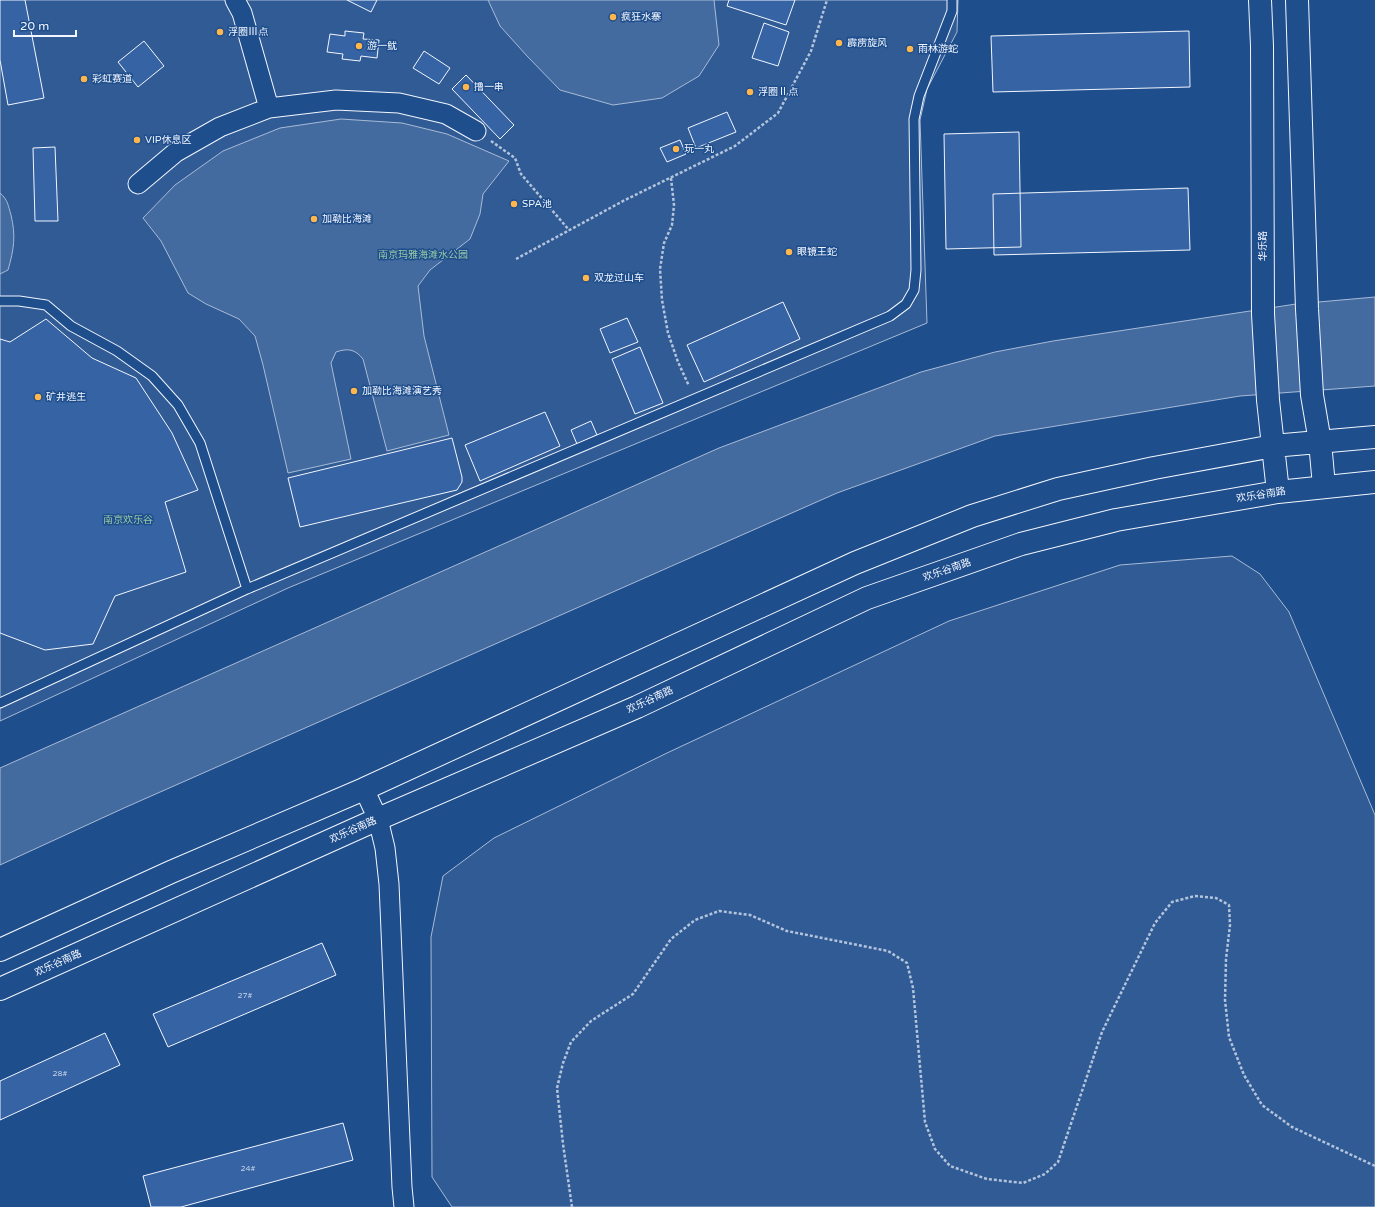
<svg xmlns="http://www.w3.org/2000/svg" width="1375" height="1207" font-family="'Varela Round','Noto Sans SC',sans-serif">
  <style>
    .built { fill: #305b95; stroke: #a8bbd7 }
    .water { fill: #446ba0; stroke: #a8bbd7 }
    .building { fill: #3563a3; stroke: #f2f6ff }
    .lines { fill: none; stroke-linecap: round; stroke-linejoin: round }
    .lane-casing { stroke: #f2f6ff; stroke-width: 11 }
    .street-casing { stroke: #f2f6ff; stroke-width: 21 }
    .secondary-casing { stroke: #f2f6ff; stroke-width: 24 }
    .path { stroke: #b3c4dc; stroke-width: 2.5; stroke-dasharray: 3 2; stroke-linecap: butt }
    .lane { stroke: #1f4e8c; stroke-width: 9 }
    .street { stroke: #1f4e8c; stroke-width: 19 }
    .secondary { stroke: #1f4e8c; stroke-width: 22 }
    .poi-dot { fill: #ffb74d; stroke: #1f4e8c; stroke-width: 1.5 }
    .labels { text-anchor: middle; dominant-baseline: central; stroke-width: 3; stroke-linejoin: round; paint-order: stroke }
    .number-label { font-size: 8px; fill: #c3d1e8 }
    .poi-label { font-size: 10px; fill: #f2f6ff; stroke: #1f4e8c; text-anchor: start }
    .street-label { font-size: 10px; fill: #f2f6ff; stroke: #1f4e8c }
    .park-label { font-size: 10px; fill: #97c8a6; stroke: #1f4e8c }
  </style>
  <rect width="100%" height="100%" fill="#1f4e8c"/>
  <path class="built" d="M 0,0 L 958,0 L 957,32 L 927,89 L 920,120 L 927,323 L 288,588 L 0,721 Z
    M 1232,556 L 1260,574 L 1289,612 L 1375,815 L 1375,1207 L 452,1207 L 432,1177 L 431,937 L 443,876 L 494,838 L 667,753 L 949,621 L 1120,565 Z"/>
  <path class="water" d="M 488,0 L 714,0 L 719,45 L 699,76 L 662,98 L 613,105 L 560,90 L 527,56 L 500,26 Z
    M 341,119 L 402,123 L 447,134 L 509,161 L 483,194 L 480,214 L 470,239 L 430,270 L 418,286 L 424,336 L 449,435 L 387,451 L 363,359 C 355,349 348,348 336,352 L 331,363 L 351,459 L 288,473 L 263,365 L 255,336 L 239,319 L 206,304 L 188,293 L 161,241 L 143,218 L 175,185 L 223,151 L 280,128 Z
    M 0,193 C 8,200 8,205 11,215 C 16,236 14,249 8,270 L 0,274 Z
    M 1375,297 L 1375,386 L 1240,396 L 995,436 L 837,493 L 124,808 L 0,865 L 0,768 L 719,448 L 921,372 L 995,352 L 1053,341 L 1296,304 Z"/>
  <path class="building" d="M 0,0 L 25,0 L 44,98 L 8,105 L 0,60 Z
    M 347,0 L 377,0 L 371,12 Z
    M 729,0 L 795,0 L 786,25 L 727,6 Z
    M 764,23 L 789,32 L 778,66 L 752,58 Z
    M 345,31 L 364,33 L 363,39 L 379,40 L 377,58 L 361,56 L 360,61 L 342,59 L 343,54 L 327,52 L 330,34 L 345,36 Z
    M 1189,31 L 1190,87 L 993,92 L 991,36 Z
    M 144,41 L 164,66 L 138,87 L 118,62 Z
    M 424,51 L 450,68 L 439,84 L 413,68 Z
    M 466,75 L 514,125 L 500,139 L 452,89 Z
    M 727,112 L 736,132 L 696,148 L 688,128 Z
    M 1019,132 L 1021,247 L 946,249 L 944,134 Z
    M 680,140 L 686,154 L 667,162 L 660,148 Z
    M 55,147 L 58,221 L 35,221 L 33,148 Z
    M 1188,188 L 1190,250 L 994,255 L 993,194 Z
    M 783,302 L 800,339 L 704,382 L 687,345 Z
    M 627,318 L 638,342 L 610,353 L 600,329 Z
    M 46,319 L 92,358 L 136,378 L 172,433 L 198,490 L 165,502 L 186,572 L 115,596 L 93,644 L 45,650 L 0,633 L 0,339 L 10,342 Z
    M 640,347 L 663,403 L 635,414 L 612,359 Z
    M 545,412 L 560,446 L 480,481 L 465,445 Z
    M 591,421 L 597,435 L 577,444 L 571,430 Z
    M 452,438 L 462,477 L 462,482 L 457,490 L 300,527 L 288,478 Z
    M 322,943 L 336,975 L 168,1047 L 153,1014 Z
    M 105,1033 L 120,1065 L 0,1120 L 0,1081 Z
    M 343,1123 L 353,1160 L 181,1207 L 151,1207 L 143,1176 Z"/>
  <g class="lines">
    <g class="lane-casing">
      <path id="lane" d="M 0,301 L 19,301 L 46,305 L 71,326 L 117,351 L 152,376 L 178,405 L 200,443 L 247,589
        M 0,703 L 247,589 L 890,316 L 906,304 L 914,290 L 916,270 L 914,119 L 919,96 L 952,11 L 952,0"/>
    </g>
    <g class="street-casing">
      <path id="street" d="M 235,0 L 242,13 L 269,108
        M 138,184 L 176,152 L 220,127 L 269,108 L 336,100 L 399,103 L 446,114 L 476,131
        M 364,789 L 378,819 L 385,848 L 389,884 L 402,1187 L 404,1207"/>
    </g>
    <g class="secondary-casing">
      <path id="secondary" d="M 1260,0 L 1262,46 L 1263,314 L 1268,400 L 1278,492
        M 1297,0 L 1307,309 L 1312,395 L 1320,442 L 1324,486
        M 0,950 L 171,872 L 364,789 L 855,563 L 972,516 L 1058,489 L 1154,468 L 1273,446 L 1375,437
        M 0,989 L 378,819 L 637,707 L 867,598 L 1021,544 L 1116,520 L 1278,492 L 1375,482"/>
    </g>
    <path class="path" d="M 491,141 L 515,158 L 521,174 L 569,230
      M 671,178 L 674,205 L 672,225 L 664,243 L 660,269 L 662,300 L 668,333 L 678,362 L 689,386
      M 516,259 L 625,200 L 735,146 L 778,113 L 811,51 L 827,0
      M 572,1207 L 563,1144 L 557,1088 L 563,1063 L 571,1042 L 591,1021 L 633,994 L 671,939 L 695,920 L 719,911 L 750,915 L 787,931 L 888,951 L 907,963 L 913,988 L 925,1122 L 935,1149 L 950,1166 L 987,1179 L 1023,1183 L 1045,1174 L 1058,1162 L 1102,1032 L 1155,923 L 1172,902 L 1195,896 L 1216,898 L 1229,905 L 1230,925 L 1226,959 L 1225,1000 L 1229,1037 L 1244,1075 L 1262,1105 L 1292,1127 L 1375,1166"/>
    <use href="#lane" class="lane"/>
    <use href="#street" class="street"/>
    <use href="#secondary" class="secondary"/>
  </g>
  <g class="poi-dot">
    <circle cx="613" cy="17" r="4"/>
    <circle cx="220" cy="32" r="4"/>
    <circle cx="839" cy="43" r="4"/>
    <circle cx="359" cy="46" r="4"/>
    <circle cx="910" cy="49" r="4"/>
    <circle cx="84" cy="79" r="4"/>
    <circle cx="466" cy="87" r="4"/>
    <circle cx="750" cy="92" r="4"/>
    <circle cx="137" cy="140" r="4"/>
    <circle cx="676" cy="149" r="4"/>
    <circle cx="514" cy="204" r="4"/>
    <circle cx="314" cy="219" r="4"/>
    <circle cx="789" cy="252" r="4"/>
    <circle cx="586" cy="278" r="4"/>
    <circle cx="354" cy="391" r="4"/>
    <circle cx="38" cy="397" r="4"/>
  </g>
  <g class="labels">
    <g class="number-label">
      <text x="245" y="995">27#</text>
      <text x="60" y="1073">28#</text>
      <text x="248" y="1168">24#</text>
    </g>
    <g class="poi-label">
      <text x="621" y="17">疯狂水寨</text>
      <text x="228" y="32">浮圈Ⅲ点</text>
      <text x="847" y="43">霹雳旋风</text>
      <text x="367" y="46">游一鱿</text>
      <text x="918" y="49">雨林游蛇</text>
      <text x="92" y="79">彩虹赛道</text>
      <text x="474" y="87">撸一串</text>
      <text x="758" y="92">浮圈Ⅱ点</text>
      <text x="145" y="140">VIP休息区</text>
      <text x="684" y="149">玩一丸</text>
      <text x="522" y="204">SPA池</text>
      <text x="322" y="219">加勒比海滩</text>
      <text x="797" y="252">眼镜王蛇</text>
      <text x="594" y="278">双龙过山车</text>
      <text x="362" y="391">加勒比海滩演艺秀</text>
      <text x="46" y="397">矿井逃生</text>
    </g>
    <g class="street-label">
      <text transform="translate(1263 246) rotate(-90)">华乐路</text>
      <text transform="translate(1261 495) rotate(-9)">欢乐谷南路</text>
      <text transform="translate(947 570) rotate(-19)">欢乐谷南路</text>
      <text transform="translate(650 700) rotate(-25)">欢乐谷南路</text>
      <text transform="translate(353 830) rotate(-24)">欢乐谷南路</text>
      <text transform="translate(58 963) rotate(-24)">欢乐谷南路</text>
    </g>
    <g class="park-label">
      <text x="423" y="255">南京玛雅海滩水公园</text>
      <text x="128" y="520">南京欢乐谷</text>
    </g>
  </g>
  <path d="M14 30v6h62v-6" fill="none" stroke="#f2f6ff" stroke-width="2"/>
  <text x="20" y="30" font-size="12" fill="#f2f6ff" stroke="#1f4e8c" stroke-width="3" paint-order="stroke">20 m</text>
</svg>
